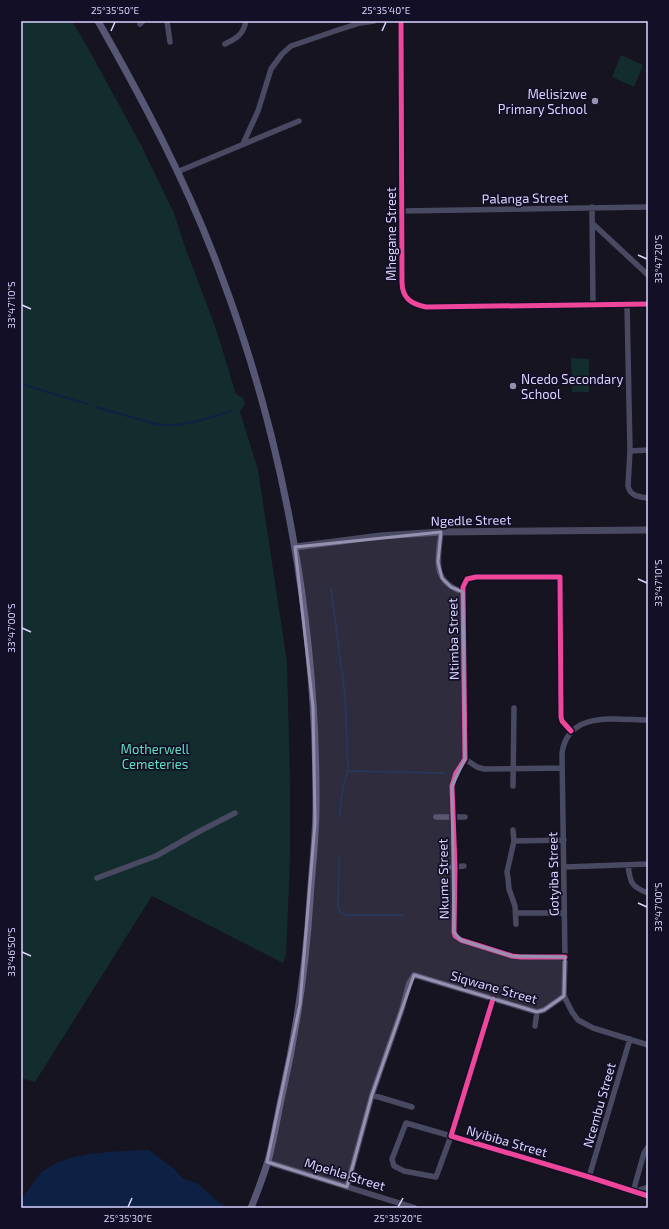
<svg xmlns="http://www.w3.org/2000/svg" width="669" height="1229" font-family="'Exo 2',sans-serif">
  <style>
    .green { fill: #132c2d }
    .water { fill: #0d2144 }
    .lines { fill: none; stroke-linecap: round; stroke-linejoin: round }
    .stream { stroke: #0d2144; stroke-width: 2 }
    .minor { stroke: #4a4962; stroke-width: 5.5 }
    .tertiary { stroke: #4a4962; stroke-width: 7 }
    .secondary { stroke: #575674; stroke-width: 7 }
    .cycleway-casing { stroke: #130f26; stroke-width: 8 }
    .cycleway { stroke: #ed469a; stroke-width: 5 }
    .marked { fill: #9591b1; fill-opacity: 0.2; stroke: #9591b1; stroke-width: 3; stroke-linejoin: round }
    .ticks { fill: none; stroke: #d9d4ff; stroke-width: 1.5 }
    .poi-dot { fill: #9591b1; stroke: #130f26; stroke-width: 1.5 }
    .labels { text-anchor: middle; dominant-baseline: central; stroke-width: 3.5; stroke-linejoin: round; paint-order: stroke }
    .poi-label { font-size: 13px; fill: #d9d4ff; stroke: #130f26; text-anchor: end }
    .street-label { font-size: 13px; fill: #d9d4ff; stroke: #130f26 }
    .park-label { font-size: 13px; fill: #5fe0c0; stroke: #130f26 }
    .neatline { fill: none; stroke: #d9d4ff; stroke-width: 1.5 }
    .ticks-label { font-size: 10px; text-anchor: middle; fill: #d9d4ff }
  </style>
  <rect width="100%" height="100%" fill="#161421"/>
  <path class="green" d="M 21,21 L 72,21 L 88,48 L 141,145 L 174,213 L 182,239 L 216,329 L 236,394 L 243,398 L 245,404 L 240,412 L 258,470 L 287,662 L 290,782 L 290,859 L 286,955 L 283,963 L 152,896 L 35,1082 L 21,1078 Z
    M 621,55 L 643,65 L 634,87 L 612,77 Z
    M 571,358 L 589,359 L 589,392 L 572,392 Z"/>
  <path class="water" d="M 149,1150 L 173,1168 L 182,1178 L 198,1184 L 217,1201 L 227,1208 L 21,1208 C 21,1199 26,1193 31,1186 C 34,1182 38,1175 42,1172 C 70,1150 116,1152 149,1150 Z"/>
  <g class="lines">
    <path class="stream" d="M 21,384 L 87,404
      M 96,407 L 156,424 C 183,428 205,419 231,411
      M 331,589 L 345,695 L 348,771 L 444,773
      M 340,816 C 340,800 342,787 348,771
      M 339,858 L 338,907 L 340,912 L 346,915 L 402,915"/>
    <path class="minor" d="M 167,21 L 170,42
      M 401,21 L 402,282 C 402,298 411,304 426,307 L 648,304
      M 140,24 L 143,21
      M 225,44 C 237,38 243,35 246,21
      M 243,144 L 258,111 L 271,69 L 282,54 L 291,46 L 335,31 L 360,23 L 374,21
      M 177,172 L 299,121
      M 592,207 L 593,305
      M 401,211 L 648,207
      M 592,223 L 648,275
      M 627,304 L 630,451 L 628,486 C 630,496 639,497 648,498
      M 630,451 L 648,450
      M 441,532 C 438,560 431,581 463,592
      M 648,720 C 616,720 568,710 562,753 L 565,957 L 564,996 L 572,1012 L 578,1020 L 593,1028 L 648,1045
      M 465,759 L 477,767 L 484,769 L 562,768
      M 513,786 L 514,708
      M 436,817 L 465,817
      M 513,830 L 514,841 L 507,872 L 508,878 L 509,889 L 515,906 L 516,924
      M 514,841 L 564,840
      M 628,865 C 630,882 631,887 648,893
      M 564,867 L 648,864
      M 441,868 L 464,866
      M 97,878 L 156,856 L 200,831 L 235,813
      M 516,913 L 564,913
      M 565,957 L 521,957 L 512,956 L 461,940 L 455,936 L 454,932 L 455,867 L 452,786 L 456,773 L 465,759 L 463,592 L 463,587 L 467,579 L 476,577 L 560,577 L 561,717 L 562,721 L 571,731
      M 493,999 L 451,1136 L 589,1177 L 648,1196
      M 535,1026 L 537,1012
      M 372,1095 L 412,1107
      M 406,1123 L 451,1136 L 436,1177 L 404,1171 L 394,1166 L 392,1159 Z
      M 267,1162 L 415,1208
      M 589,1177 L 630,1039
      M 347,1187 L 372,1095 L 402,1009 L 409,983 L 414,975 L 537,1012 L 544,1010 L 564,996
      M 633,1192 L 644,1153 L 648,1147
      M 633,1192 L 648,1187"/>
    <path class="tertiary" d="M 295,547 L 380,536 L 441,532 L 648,530"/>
    <path class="secondary" d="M 98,21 C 144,102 188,185 220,272 C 284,441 317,624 316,806 C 316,837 312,868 310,899 C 306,965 297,1029 282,1095 C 277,1117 274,1139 268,1161 C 263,1177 257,1193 251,1208"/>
    <g class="cycleway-casing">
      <path id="cycleway" d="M 401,21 L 402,282 C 402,298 411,304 426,307 L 648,304
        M 565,957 L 521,957 L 512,956 L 461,940 L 455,936 L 454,932 L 455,867 L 452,786 L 456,773 L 465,759 L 463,592 L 463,587 L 467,579 L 476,577 L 560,577 L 561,717 L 562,721 L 571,731
        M 493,999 L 451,1136 L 589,1177 L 648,1196"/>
    </g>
    <use href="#cycleway" class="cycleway"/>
  </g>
  <path class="marked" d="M 441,532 L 438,562 L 442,578 L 451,587 L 463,592 L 465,759 L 452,786 L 454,932 L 461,940 L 512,956 L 565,957 L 564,996 L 544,1010 L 537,1012 L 414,975 L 372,1095 L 347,1187 L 267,1162 L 300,1004 L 315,823 L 313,707 L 295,547 Z"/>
  <path class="ticks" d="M 111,31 L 115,22M 382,31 L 386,22M 638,255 L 647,259M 22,305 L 31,309M 638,579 L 647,583M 22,628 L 31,632M 638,903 L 647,907M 22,952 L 31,956M 128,1207 L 132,1198M 398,1207 L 403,1198"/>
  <g class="poi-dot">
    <circle cx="595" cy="101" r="4"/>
    <circle cx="513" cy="386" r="4"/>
  </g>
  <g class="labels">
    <g class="poi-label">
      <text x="587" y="94">Melisizwe<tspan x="587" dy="15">Primary School</tspan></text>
      <text x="521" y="379" text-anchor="start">Ncedo Secondary<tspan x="521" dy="15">School</tspan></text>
    </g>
    <g class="street-label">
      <text transform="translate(525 198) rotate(-1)">Palanga Street</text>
      <text transform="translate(391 234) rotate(-90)">Mhegane Street</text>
      <text transform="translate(471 520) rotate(-1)">Ngedle Street</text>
      <text transform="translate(453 639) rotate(-91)">Ntimba Street</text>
      <text transform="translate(553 874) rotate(-91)">Gotyiba Street</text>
      <text transform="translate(443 879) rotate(-91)">Nkume Street</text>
      <text transform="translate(494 987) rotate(16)">Siqwane Street</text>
      <text transform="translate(599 1105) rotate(-74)">Ncembu Street</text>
      <text transform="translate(507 1141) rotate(16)">Nyibiba Street</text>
      <text transform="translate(345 1174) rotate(17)">Mpehla Street</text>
    </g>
    <g class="park-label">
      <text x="155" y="749">Motherwell<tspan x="155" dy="15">Cemeteries</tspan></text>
    </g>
  </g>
  <rect width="669" height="1229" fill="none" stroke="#130f26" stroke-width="44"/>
  <rect x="22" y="22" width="625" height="1185" class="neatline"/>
  <g class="ticks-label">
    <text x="115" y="14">25°35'50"E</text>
    <text x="386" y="14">25°35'40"E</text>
    <text transform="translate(658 259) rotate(-90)" y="4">33°47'20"S</text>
    <text transform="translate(11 305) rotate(-90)" y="4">33°47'10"S</text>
    <text transform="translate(658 583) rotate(-90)" y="4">33°47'10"S</text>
    <text transform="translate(11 628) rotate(-90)" y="4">33°47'00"S</text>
    <text transform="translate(658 907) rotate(-90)" y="4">33°47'00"S</text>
    <text transform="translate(11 952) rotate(-90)" y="4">33°46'50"S</text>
    <text x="128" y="1222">25°35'30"E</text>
    <text x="398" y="1222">25°35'20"E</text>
  </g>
</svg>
